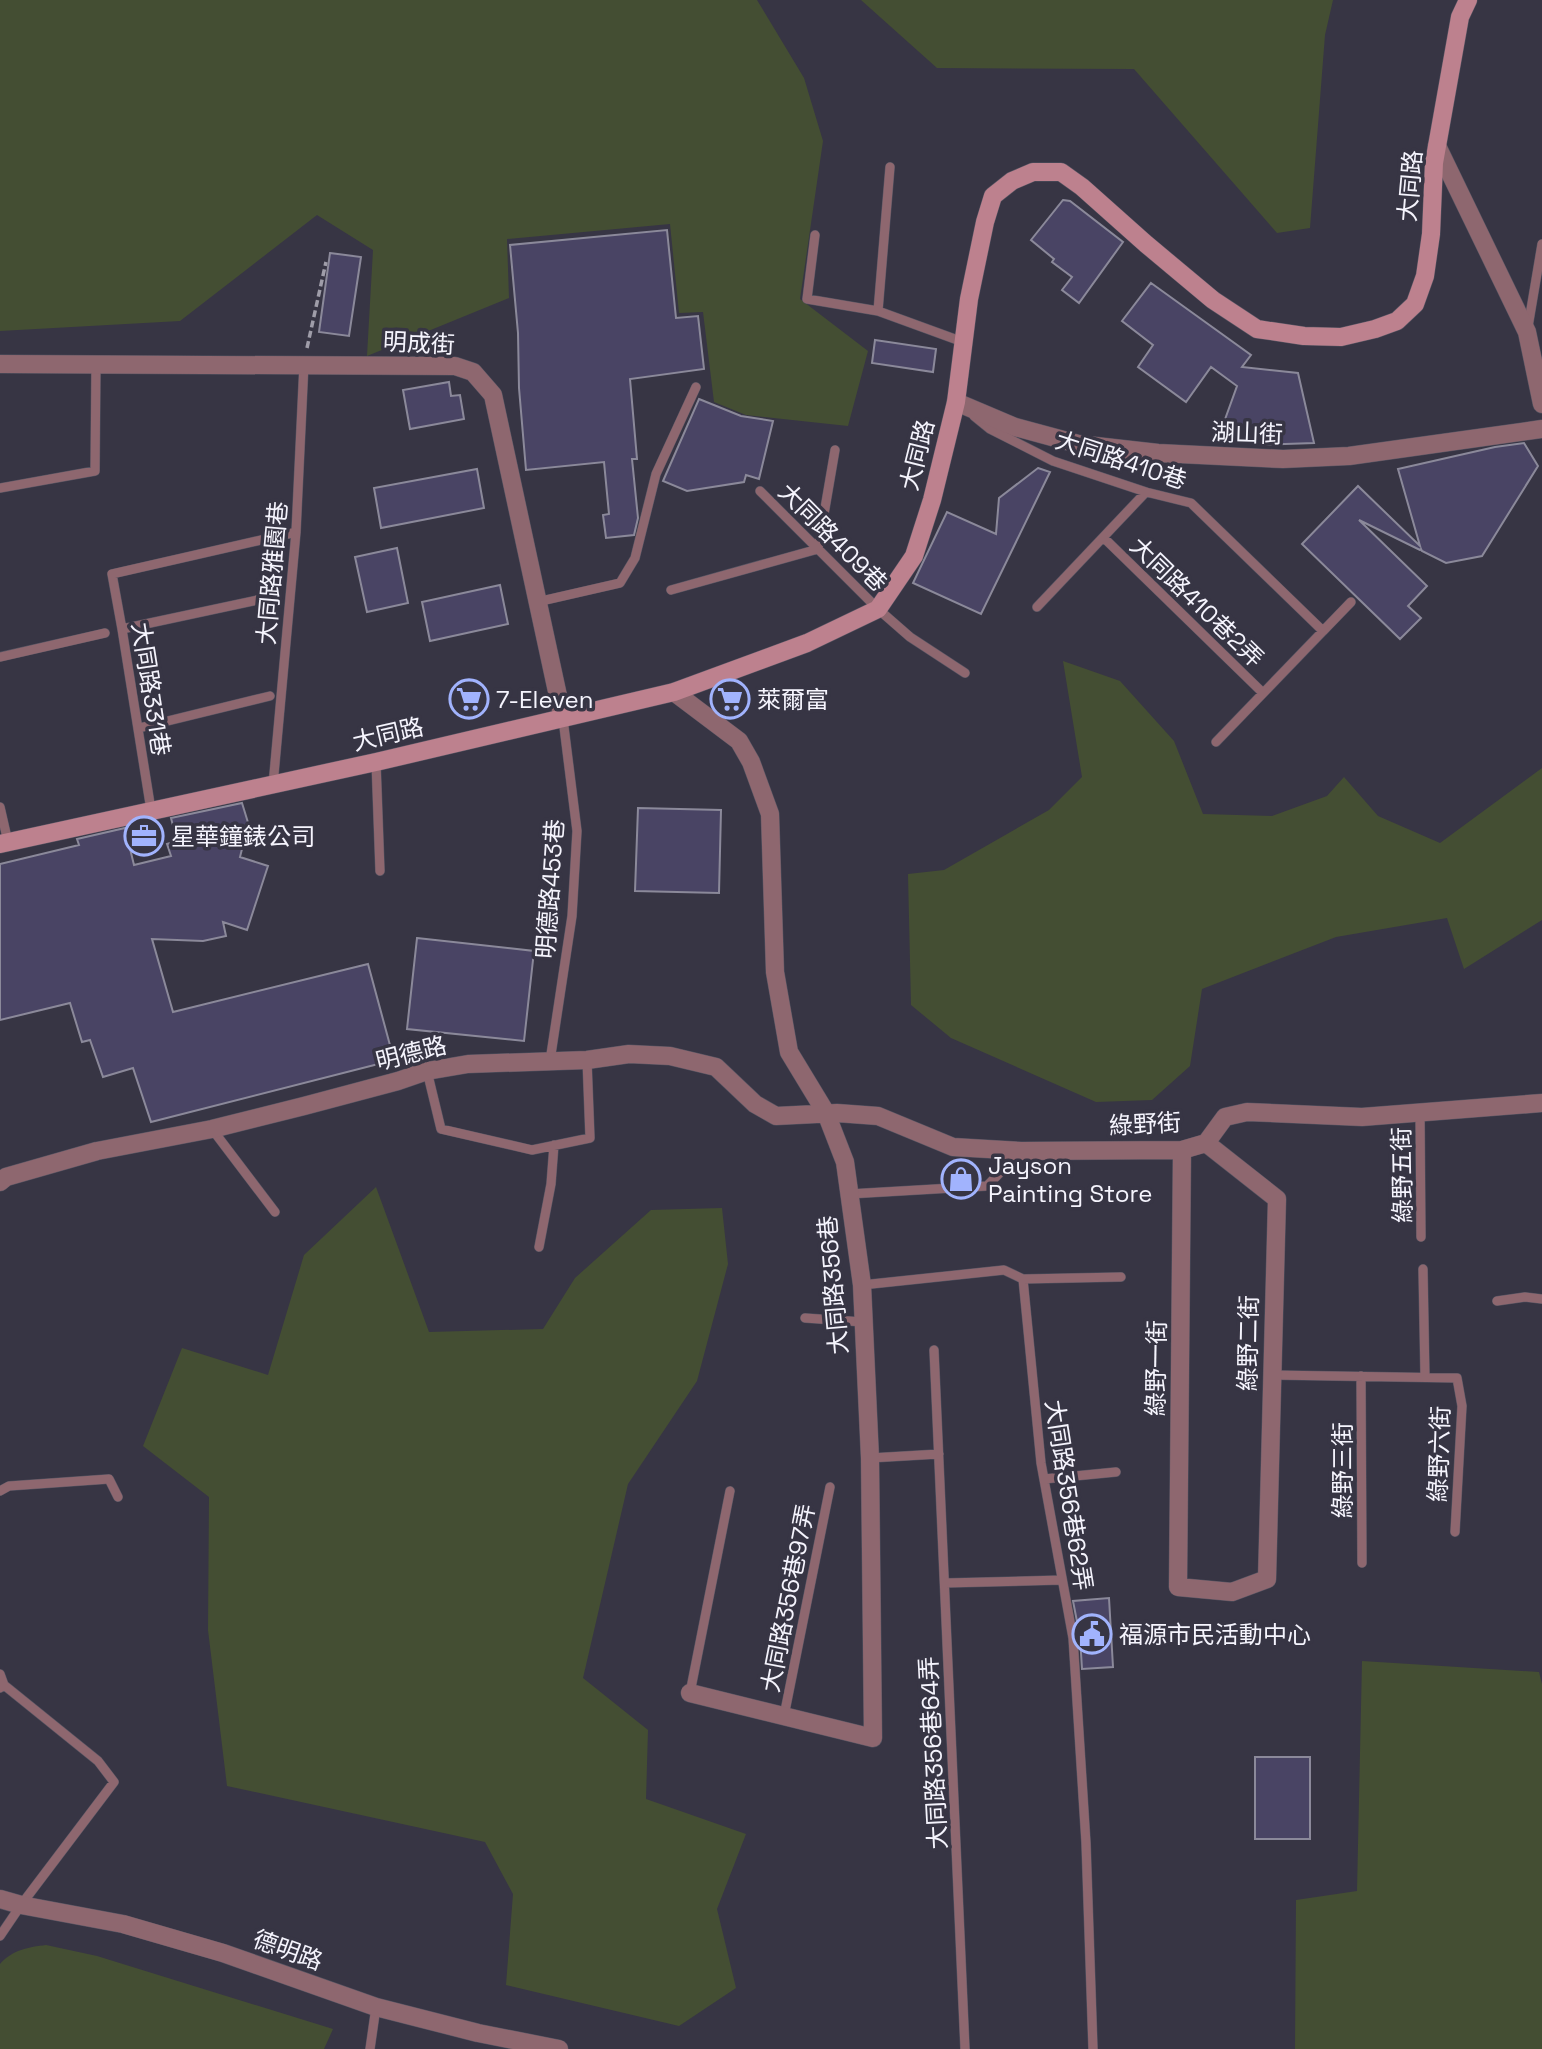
<svg xmlns="http://www.w3.org/2000/svg" width="1542" height="2049" font-family="'Space Grotesk','Noto Sans TC',sans-serif">
  <style>
    .green { fill: #444e33 }
    .building { fill: #494464; stroke: #8b899a; stroke-width: 2 }
    .lines { fill: none; stroke-linecap: round; stroke-linejoin: round }
    .lane-casing { stroke: #555462; stroke-width: 10 }
    .street-casing { stroke: #555462; stroke-width: 19 }
    .secondary-casing { stroke: #555462; stroke-width: 19 }
    .path { stroke: #9f9da9; stroke-width: 3.5; stroke-dasharray: 7 3.5; stroke-linecap: butt }
    .lane { stroke: #8e676f; stroke-width: 9 }
    .street { stroke: #8e676f; stroke-width: 18 }
    .secondary { stroke: #bd818e; stroke-width: 18 }
    .labels { text-anchor: middle; dominant-baseline: central; stroke-width: 7; stroke-linejoin: round; paint-order: stroke }
    .street-label { font-size: 24px; fill: #f5f4fd; stroke: #373544 }
    .poi-label { font-size: 24px; fill: #f5f4fd; stroke: #373544; text-anchor: start }
  </style>
  <rect width="100%" height="100%" fill="#373544"/>
  <path class="green" d="M 0,0 L 757,0 L 804,78 L 823,141 L 800,299 L 868,351 L 848,426 L 746,415 L 714,402 L 703,312 L 679,313 L 670,224 L 507,239 L 509,298 L 367,356 L 373,250 L 317,215 L 180,321 L 0,331 Z
    M 861,0 L 1333,0 L 1325,35 L 1310,228 L 1277,233 L 1134,69 L 937,68 Z
    M 1063,661 L 1120,681 L 1174,741 L 1203,814 L 1272,816 L 1327,796 L 1344,777 L 1378,816 L 1440,843 L 1542,768 L 1542,920 L 1464,969 L 1447,918 L 1336,937 L 1202,989 L 1190,1066 L 1152,1100 L 1096,1102 L 951,1038 L 911,1005 L 908,874 L 944,870 L 1049,810 L 1082,777 Z
    M 376,1187 L 429,1332 L 543,1329 L 575,1278 L 651,1210 L 722,1208 L 728,1264 L 697,1381 L 628,1484 L 583,1678 L 648,1730 L 646,1799 L 746,1834 L 717,1909 L 736,1988 L 679,2026 L 506,1985 L 513,1894 L 485,1842 L 227,1786 L 208,1630 L 209,1497 L 143,1446 L 182,1348 L 268,1375 L 304,1255 Z
    M 1362,1661 L 1539,1672 L 1542,1684 L 1542,2049 L 1295,2049 L 1296,1900 L 1357,1891 Z
    M 46,1945 L 97,1956 L 333,2029 L 324,2049 L 0,2049 L 0,1964 C 12,1950 29,1947 46,1945 Z"/>
  <path class="building" d="M 1063,200 L 1070,201 L 1123,242 L 1079,303 L 1062,290 L 1072,277 L 1052,262 L 1054,259 L 1031,240 Z
    M 667,230 L 676,318 L 698,316 L 704,369 L 630,379 L 637,459 L 632,459 L 638,518 L 634,535 L 606,538 L 603,515 L 609,514 L 604,462 L 526,470 L 519,388 L 518,333 L 510,245 Z
    M 330,253 L 361,257 L 349,336 L 319,332 Z
    M 1151,283 L 1251,355 L 1242,367 L 1298,373 L 1314,443 L 1256,445 L 1219,436 L 1237,386 L 1211,367 L 1186,402 L 1138,367 L 1153,345 L 1122,321 Z
    M 875,340 L 936,349 L 933,372 L 872,363 Z
    M 449,382 L 451,396 L 460,395 L 464,419 L 410,429 L 403,390 Z
    M 699,399 L 741,416 L 773,421 L 759,479 L 746,475 L 744,482 L 687,491 L 663,481 Z
    M 1524,443 L 1538,466 L 1482,556 L 1446,563 L 1422,551 L 1421,549 L 1420,550 L 1359,520 L 1427,586 L 1408,606 L 1421,618 L 1400,639 L 1302,544 L 1358,486 L 1420,546 L 1398,469 L 1495,447 Z
    M 1038,468 L 1050,472 L 981,614 L 913,583 L 947,512 L 996,534 L 999,498 Z
    M 477,469 L 484,508 L 381,528 L 374,488 Z
    M 397,548 L 408,603 L 367,612 L 355,557 Z
    M 500,585 L 508,624 L 430,641 L 422,602 Z
    M 242,803 L 250,829 L 239,832 L 243,845 L 240,857 L 268,866 L 247,930 L 223,922 L 226,936 L 203,941 L 152,939 L 173,1012 L 368,964 L 394,1060 L 151,1122 L 133,1068 L 103,1077 L 90,1040 L 82,1042 L 70,1003 L 0,1020 L 0,864 L 79,845 L 77,839 L 125,828 L 134,865 L 171,856 L 167,844 L 177,841 L 171,818 Z
    M 638,808 L 721,810 L 719,893 L 635,891 Z
    M 417,938 L 534,951 L 524,1041 L 407,1029 Z
    M 1109,1598 L 1113,1667 L 1082,1669 L 1080,1637 L 1073,1601 Z
    M 1255,1757 L 1310,1757 L 1310,1839 L 1255,1839 Z"/>
  <g class="lines">
    <g class="lane-casing">
      <path id="lane" d="M 815,235 L 807,299 L 878,311 L 963,342
        M 878,311 L 890,167
        M 1528,327 L 1542,244
        M 974,416 L 990,429 L 1053,461 L 1146,492 L 1191,503 L 1323,631 L 1351,602
        M 0,488 L 95,471 L 96,363
        M 760,491 L 878,609 L 910,637 L 965,673
        M 1104,538 L 1263,693
        M 671,590 L 818,549 L 835,450
        M 537,602 L 620,583 L 635,558 L 656,474 L 696,387
        M 1037,607 L 1146,492
        M 122,629 L 276,596
        M 0,657 L 105,633
        M 139,728 L 270,696
        M 1216,742 L 1323,631
        M 376,762 L 380,871
        M 273,785 L 296,532 L 304,364
        M 0,807 L 8,842
        M 151,810 L 122,629 L 112,574 L 296,532
        M 550,1061 L 572,916 L 577,831 L 563,719
        M 427,1071 L 441,1129 L 532,1150 L 590,1138 L 587,1060
        M 1420,1113 L 1421,1237
        M 212,1129 L 275,1212
        M 849,1194 L 987,1186 L 1021,1151
        M 539,1247 L 551,1184 L 554,1145
        M 1423,1269 L 1425,1377
        M 1023,1279 L 1121,1277
        M 862,1285 L 1004,1270 L 1023,1279 L 1041,1463 L 1073,1638 L 1086,1843 L 1093,2049
        M 1497,1301 L 1525,1297 L 1542,1299
        M 805,1318 L 863,1322
        M 934,1350 L 965,2049
        M 1272,1375 L 1457,1378 L 1462,1406 L 1455,1532
        M 1361,1376 L 1362,1563
        M 870,1458 L 939,1454
        M 1044,1479 L 1116,1472
        M 0,1491 L 9,1486 L 109,1479 L 118,1497
        M 945,1583 L 1062,1580
        M 0,1674 L 4,1685
        M 0,1688 L 4,1685 L 98,1761 L 114,1782 L 21,1905 L 0,1936
        M 690,1693 L 730,1491
        M 784,1716 L 830,1487
        M 370,2049 L 376,2007"/>
    </g>
    <g class="street-casing">
      <path id="street" d="M 1437,146 L 1527,332 L 1542,404
        M 0,364 L 455,366 L 473,372 L 493,395 L 563,719
        M 956,402 L 1015,427 L 1078,444 L 1158,453 L 1283,459 L 1349,456 L 1542,429
        M 674,692 L 739,741 L 751,762 L 770,814 L 775,972 L 789,1052 L 826,1113 L 845,1162 L 862,1285 L 870,1458 L 873,1738 L 690,1693
        M 1182,1150 L 1178,1587 L 1232,1592 L 1267,1579 L 1277,1199 L 1206,1143
        M 0,1182 L 6,1177 L 97,1151 L 212,1129 L 304,1106 L 398,1081 L 427,1071 L 468,1064 L 587,1060 L 629,1054 L 670,1056 L 716,1067 L 755,1104 L 776,1116 L 837,1113 L 878,1116 L 953,1147 L 1021,1151 L 1182,1150 L 1206,1143 L 1225,1117 L 1247,1112 L 1362,1117 L 1542,1103
        M 0,1899 L 21,1905 L 123,1924 L 223,1953 L 376,2007 L 478,2033 L 559,2049"/>
    </g>
    <g class="secondary-casing">
      <path id="secondary" d="M 0,844 L 376,762 L 674,692 L 807,643 L 878,609 L 914,556 L 932,500 L 956,402 L 969,299 L 985,222 L 993,196 L 1012,181 L 1033,172 L 1061,172 L 1082,187 L 1146,244 L 1213,300 L 1257,329 L 1304,336 L 1341,337 L 1375,329 L 1397,321 L 1415,304 L 1425,276 L 1431,234 L 1434,163 L 1460,17 L 1468,0"/>
    </g>
    <path class="path" d="M 307,348 L 326,262"/>
    <use href="#lane" class="lane"/>
    <use href="#street" class="street"/>
    <use href="#secondary" class="secondary"/>
  </g>
  <defs>
    <g id="supermarket-ring" transform="scale(2.0125)"><circle r="9.5" fill="#373544" stroke="#a1b3fd" stroke-width="1.5"/><path d="M-6-5.5h2.5l.6 2H6L4.5 2H-2.5L-4.4-4H-6ZM-1.5 3.2a1.3 1.3 0 1 0 .1 0ZM3 3.2a1.3 1.3 0 1 0 .1 0Z" fill="#a1b3fd"/></g>
    <g id="office-ring" transform="scale(2.0125)"><circle r="9.5" fill="#373544" stroke="#a1b3fd" stroke-width="1.5"/><path d="M-6-3h4V-5.5h4V-3h4V5H-6ZM-1-4.5V-3h2v-1.5ZM-6 0V1H6V0Z" fill="#a1b3fd"/></g>
    <g id="shop-ring" transform="scale(2.0125)"><circle r="9.5" fill="#373544" stroke="#a1b3fd" stroke-width="1.5"/><path d="M-5-2.5h2.3a2.7 3.5 0 0 1 5.4 0H5L5.5 6h-11ZM-1.5-2.5h3a1.5 2.3 0 0 0-3 0Z" fill="#a1b3fd"/></g>
    <g id="civic-ring" transform="scale(2.0125)"><circle r="9.5" fill="#373544" stroke="#a1b3fd" stroke-width="1.5"/><path d="M-.6-6.5H3V-4.5H.6V-3L4-1V1h2V6H-6V1h2V-1L-.6-3ZM-1.2 2.5V6h2.4V2.5Z" fill="#a1b3fd"/></g>
  </defs>
  <g fill-rule="evenodd">
    <use href="#supermarket-ring" x="469" y="699"/>
    <use href="#supermarket-ring" x="730" y="699"/>
    <use href="#office-ring" x="144" y="836"/>
    <use href="#shop-ring" x="961" y="1179"/>
    <use href="#civic-ring" x="1092" y="1634"/>
  </g>
  <g class="labels">
    <g class="street-label">
      <text transform="translate(1410 186) rotate(-85)">大同路</text>
      <text transform="translate(419 343) rotate(3)">明成街</text>
      <text transform="translate(1247 433) rotate(2)">湖山街</text>
      <text transform="translate(917 455) rotate(-76)">大同路</text>
      <text transform="translate(1121 460) rotate(18)">大同路410巷</text>
      <text transform="translate(833 537) rotate(45)">大同路409巷</text>
      <text transform="translate(272 573) rotate(-85)">大同路雅園巷</text>
      <text transform="translate(1197 602) rotate(44)">大同路410巷2弄</text>
      <text transform="translate(151 689) rotate(81)">大同路331巷</text>
      <text transform="translate(388 734) rotate(-13)">大同路</text>
      <text transform="translate(550 889) rotate(-86)">明德路453巷</text>
      <text transform="translate(411 1053) rotate(-14)">明德路</text>
      <text transform="translate(1145 1124) rotate(-3)">綠野街</text>
      <text transform="translate(1402 1175) rotate(-91)">綠野五街</text>
      <text transform="translate(833 1285) rotate(-95)">大同路356巷</text>
      <text transform="translate(1248 1343) rotate(-89)">綠野二街</text>
      <text transform="translate(1156 1368) rotate(-89)">綠野一街</text>
      <text transform="translate(1439 1454) rotate(-88)">綠野六街</text>
      <text transform="translate(1342 1470) rotate(-90)">綠野三街</text>
      <text transform="translate(1069 1495) rotate(81)">大同路356巷62弄</text>
      <text transform="translate(788 1598) rotate(-79)">大同路356巷97弄</text>
      <text transform="translate(933 1753) rotate(-93)">大同路356巷64弄</text>
      <text transform="translate(288 1950) rotate(20)">德明路</text>
    </g>
    <g class="poi-label">
      <text x="496" y="699">7-Eleven</text>
      <text x="757" y="699">萊爾富</text>
      <text x="171" y="836">星華鐘錶公司</text>
      <text x="988" y="1165">Jayson<tspan x="988" dy="28">Painting Store</tspan></text>
      <text x="1119" y="1634">福源市民活動中心</text>
    </g>
  </g>
</svg>
